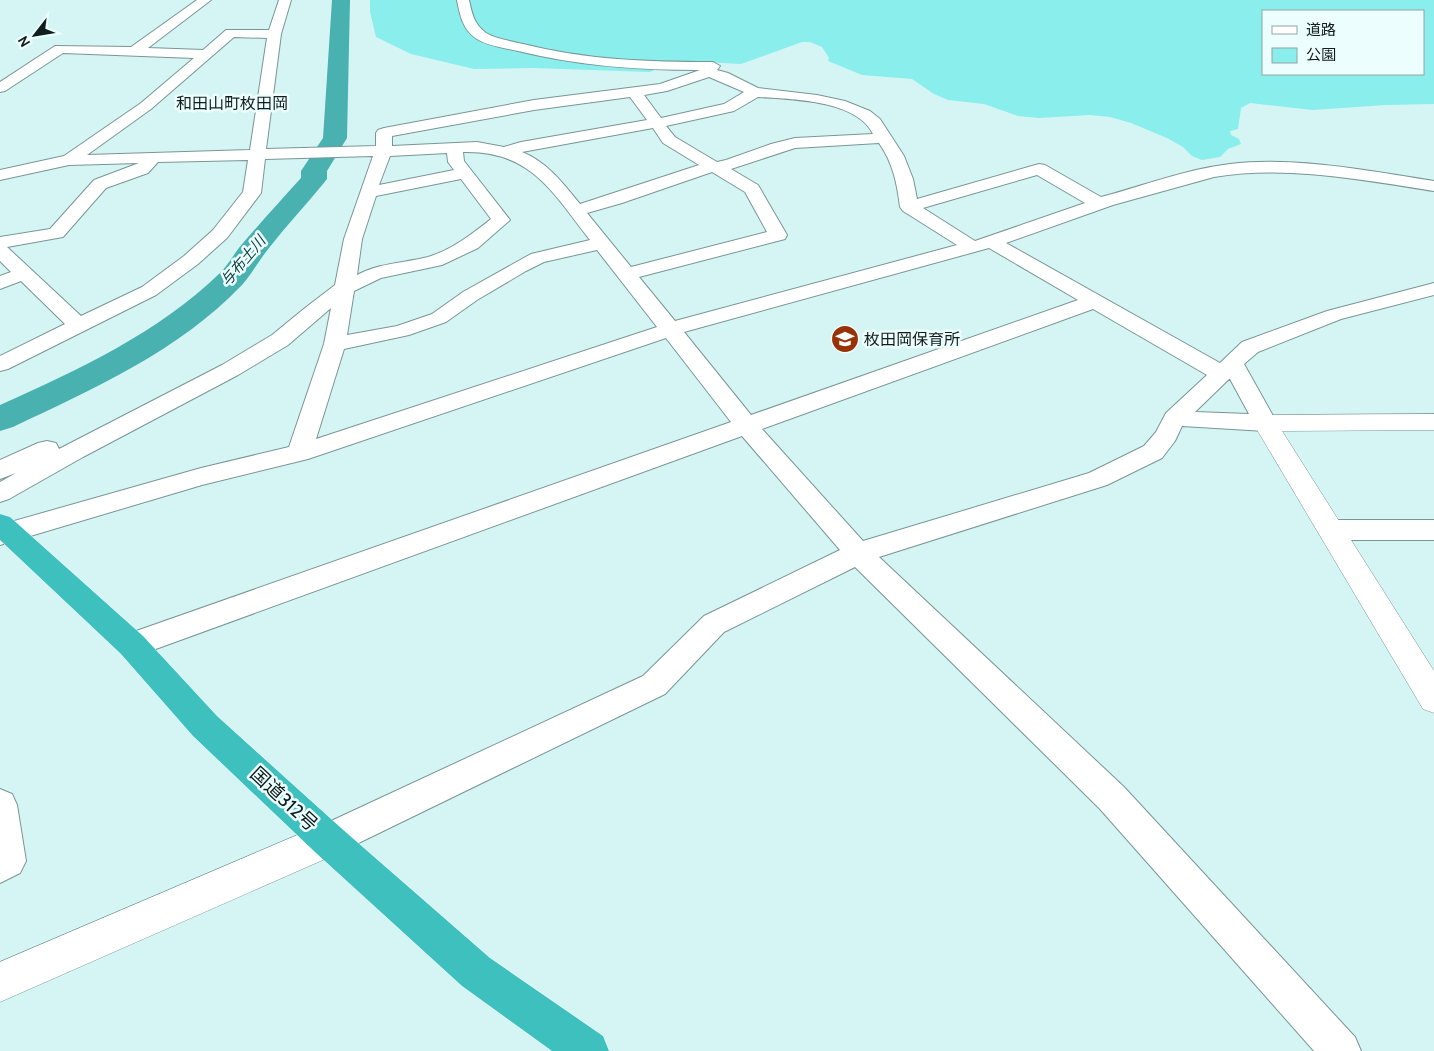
<svg xmlns="http://www.w3.org/2000/svg" width="1434" height="1051" font-family="Cabin,'Noto Sans JP',sans-serif">
  <style>
    .green { fill: #89eeec; fill-rule: evenodd }
    .lines { fill: none; stroke-linecap: round; stroke-linejoin: round }
    .river { fill: #49b1b0; fill-rule: evenodd }
    .minor-casing { stroke: #789695; stroke-width: 2 }
    .tertiary-casing { stroke: #789695; stroke-width: 1 }
    .trunk-casing { stroke: #fff; stroke-width: 1 }
    .minor { fill: #fff; fill-rule: evenodd }
    .tertiary { fill: #fff; fill-rule: evenodd }
    .trunk { fill: #3ec0bf; fill-rule: evenodd }
    .labels { text-anchor: middle; dominant-baseline: central; stroke-width: 5; stroke-linejoin: round; paint-order: stroke }
    .far-water-label { font-size: 15px; font-style: italic; fill: #104040; stroke: #ecfffe }
    .far-quarter-label { font-size: 16px; fill: #111c1c; stroke: #ecfffe }
    .poi-label { font-size: 16px; fill: #111c1c; stroke: #ecfffe; text-anchor: start }
    .near-street-label { font-size: 19px; fill: #111c1c; stroke: #ecfffe }
  </style>
  <rect width="100%" height="100%" fill="#d5f5f4"/>
  <path class="green" d="M 370,0 L 1434,0 L 1434,104 L 1386,105 L 1313,110 L 1250,103 L 1241,108 L 1238,129 L 1230,131 L 1231,135 L 1239,139 L 1241,144 L 1228,149 L 1220,157 L 1202,160 L 1192,156 L 1183,147 L 1167,138 L 1131,123 L 1110,117 L 1090,115 L 1039,118 L 1018,116 L 984,104 L 948,100 L 934,94 L 912,79 L 862,75 L 828,61 L 829,58 L 822,47 L 810,42 L 802,42 L 741,64 L 687,61 L 670,64 L 650,72 L 533,68 L 474,69 L 411,54 L 376,37 L 370,12 ZM 1263,11 L 1423,11 L 1423,74 L 1263,74 Z"/>
  <g class="lines">
    <path class="river" d="M 332,0 L 350,0 L 347,138 L 327,171 L 327,179 L 323,184 C 305,206 286,226 269,248 C 259,260 252,274 242,285 C 179,351 93,389 13,427 L 0,431 L 0,405 C 78,370 158,333 220,273 C 229,264 235,252 243,243 C 262,221 282,199 301,178 L 301,171 L 323,138 Z"/>
    <g class="minor-casing">
      <path id="minor" d="M 197,0 L 211,0 L 148,48 L 203,50 L 226,30 L 269,30 L 279,0 L 291,0 L 281,34 L 266,149 L 376,146 L 376,133 L 378,130 L 384,128 L 534,100 L 660,84 L 700,70 C 638,70 578,66 518,51 C 505,48 488,46 477,39 C 463,30 460,16 457,0 L 469,0 C 472,14 474,24 486,33 C 496,39 511,41 523,44 C 586,60 648,62 713,62 L 720,66 L 717,70 L 728,73 L 758,88 L 817,95 L 845,101 L 870,111 L 880,119 L 904,156 L 913,179 L 917,199 L 1039,164 L 1045,165 L 1101,197 C 1143,186 1186,169 1230,164 C 1293,156 1371,171 1434,181 L 1434,191 C 1362,180 1286,165 1214,177 L 1113,205 L 1006,243 L 1220,363 L 1242,342 L 1327,311 L 1434,283 L 1434,295 L 1341,319 L 1258,352 L 1244,364 L 1277,423 L 1273,428 L 1265,431 L 1182,426 L 1175,441 L 1162,458 L 1107,485 L 879,557 L 1124,787 L 1355,1037 L 1361,1051 L 1314,1051 L 1100,809 L 855,567 L 724,632 L 665,694 L 340,852 L 328,857 L 316,852 L 311,840 L 316,828 L 643,676 L 704,616 L 840,550 L 742,436 L 142,654 L 132,657 L 122,654 L 117,645 L 122,636 L 731,422 L 666,338 L 308,459 L 202,485 L 0,545 L 0,525 L 201,468 L 289,447 L 324,344 L 331,308 L 288,345 L 238,375 L 83,457 L 9,499 L 0,502 L 0,482 L 16,473 L 0,479 L 0,460 L 38,443 L 47,441 L 56,443 L 59,449 L 222,365 L 272,335 L 305,308 L 335,285 L 344,239 L 373,156 L 265,159 L 261,193 L 227,238 L 198,264 L 156,295 L 8,369 L 0,371 L 0,356 L 65,324 L 21,281 L 0,289 L 0,276 L 11,272 L 0,261 L 0,237 L 50,229 L 94,180 L 139,163 L 69,165 L 0,180 L 0,170 L 64,156 L 141,103 L 194,58 L 63,53 L 5,91 L 0,92 L 0,82 L 55,46 L 131,47 ZM 234,37 L 267,38 L 250,150 L 87,155 L 151,109 ZM 709,77 L 744,92 L 724,104 L 661,118 L 644,95 L 667,91 ZM 630,97 L 647,120 L 521,142 L 504,147 L 477,142 L 392,146 L 392,136 L 534,110 ZM 758,97 C 791,99 857,100 873,134 L 795,138 L 771,144 L 726,160 L 717,162 L 675,137 L 666,126 L 734,111 ZM 653,128 L 663,143 L 699,165 L 580,204 C 563,183 547,162 522,152 ZM 879,143 C 893,163 897,183 900,207 L 903,211 L 957,245 L 675,321 L 639,277 L 785,239 L 787,235 L 758,185 L 731,169 L 795,148 ZM 463,152 C 531,150 553,193 590,240 L 531,254 L 463,292 L 432,314 L 397,326 L 347,335 L 354,291 L 381,278 L 442,265 L 478,248 L 510,220 L 464,161 ZM 447,153 L 448,162 L 454,170 L 379,185 L 390,156 ZM 248,160 L 243,192 L 213,230 L 184,256 L 142,287 L 81,316 L 7,247 L 63,237 L 106,188 L 148,173 L 158,162 ZM 712,172 L 745,192 L 767,232 L 631,267 L 587,213 L 622,203 ZM 1037,175 L 1085,203 L 975,241 L 923,208 ZM 461,179 L 491,219 C 472,234 452,250 428,257 C 404,263 379,263 357,275 L 362,239 L 376,196 ZM 989,248 L 1078,300 L 751,415 L 684,332 ZM 597,250 L 657,327 L 316,439 L 344,349 L 409,335 L 446,322 L 477,300 L 526,271 L 544,262 ZM 1093,309 L 1207,375 L 1166,413 L 1156,432 L 1144,446 L 1089,473 L 863,541 L 762,429 ZM 1230,379 L 1249,414 L 1195,412 L 1229,379 Z
        M 1331,520 L 1434,520 L 1434,540 L 1331,540 L 1322,537 L 1318,530 L 1322,523 Z
        M 0,789 L 12,794 L 17,805 L 26,861 L 20,873 L 0,883 Z"/>
    </g>
    <g class="tertiary-casing">
      <path id="tertiary" d="M 1434,414 L 1434,430 L 1282,431 L 1434,671 L 1434,713 L 1423,709 L 1253,423 L 1256,417 L 1265,415 Z
        M 328,822 L 341,828 L 346,840 L 341,852 L 0,1002 L 0,962 Z"/>
    </g>
    <g class="trunk-casing">
      <path id="trunk" d="M 0,514 L 10,517 L 143,636 L 217,716 L 341,828 L 490,958 L 603,1036 L 609,1051 L 552,1051 L 462,986 L 315,852 L 193,736 L 121,654 L 0,540 Z"/>
    </g>
    <use href="#minor" class="minor"/>
    <use href="#tertiary" class="tertiary"/>
    <use href="#trunk" class="trunk"/>
  </g>
  <defs>
    <g id="school-disc" transform="scale(1.4375)"><circle r="9.5" fill="#973106" stroke="#ecfffe"/><path d="M0-5L7-2L0 1L-7-2ZM-4 1L0 2.5L4 1V4Q0 6-4 4Z" fill="#fff"/></g>
  </defs>
  <g fill-rule="evenodd">
    <use href="#school-disc" x="845" y="339"/>
  </g>
  <g class="labels">
    <g class="far-water-label">
      <text transform="translate(243 261) rotate(-50)">与布土川</text>
    </g>
    <g class="far-quarter-label">
      <text x="232" y="103">和田山町枚田岡</text>
    </g>
    <g class="poi-label">
      <text x="864" y="339">枚田岡保育所</text>
    </g>
    <g class="near-street-label">
      <text transform="translate(284 799) rotate(43)">国道312号</text>
    </g>
  </g>
  <rect x="1262" y="10" width="162" height="65" fill="#ecfffe" stroke="#94a4a4"/>
  <rect x="1272" y="26" width="25" height="8" fill="#ffffff" stroke="#94a4a4"/>
  <text x="1306" y="35" font-size="15" fill="#111c1c">道路</text>
  <rect x="1272" y="48" width="25" height="15" fill="#89eeec" stroke="#94a4a4"/>
  <text x="1306" y="60" font-size="15" fill="#111c1c">公園</text>
  <g transform="translate(35 35) rotate(239)" stroke="#ecfffe" stroke-width="4" paint-order="stroke">
  <path d="M0-4L9 19L0 12L-9 19Z" fill="#111c1c"/>
  <text y="-8" font-size="14" font-weight="bold" text-anchor="middle" fill="#111c1c">N</text>
  </g>
</svg>
